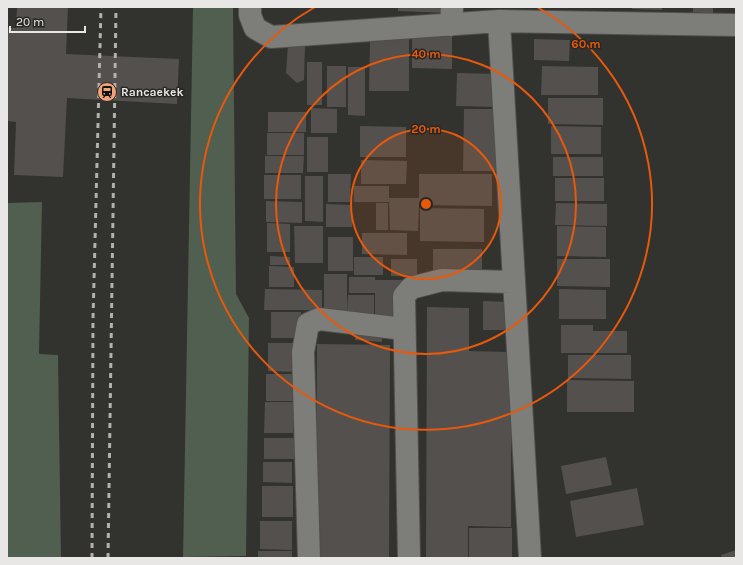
<svg xmlns="http://www.w3.org/2000/svg" width="743" height="565" font-family="Karla,sans-serif">
  <style>
    .green { fill: #505f4f }
    .building { fill: #53504e }
    .lines { fill: none; stroke-linecap: round; stroke-linejoin: round }
    .minor-casing { stroke: #504f4d; stroke-width: 24 }
    .minor { stroke: #7d7d79; stroke-width: 22 }
    .rail { stroke: #b2b1af; stroke-width: 3; stroke-dasharray: 5 5; stroke-linecap: butt }
    .ring { fill: none; stroke: #e8590c; stroke-width: 2 }
    .labels { text-anchor: middle; dominant-baseline: central; stroke-width: 3; stroke-linejoin: round; paint-order: stroke }
    .poi-label { font-size: 12px; font-weight: bold; fill: #e8e7e5; stroke: #292825; text-anchor: start }
    .centre { fill: #e8590c; stroke: #292825; stroke-width: 2 }
    .ring-label { font-size: 12px; text-anchor: middle; font-weight: bold; fill: #e8590c; stroke: #292825; stroke-width: 3; stroke-linejoin: round; paint-order: stroke }
  </style>
  <rect width="100%" height="100%" fill="#32322f"/>
  <path class="green" d="M 193,7 L 233,7 L 236,294 L 249,318 L 246,556 L 183,557 Z
    M 42,202 L 39,354 L 58,355 L 61,558 L 7,558 L 7,203 Z"/>
  <path class="building" d="M 17,7 L 68,7 L 66,54 L 179,59 L 177,104 L 67,98 L 63,177 L 14,175 L 16,122 L 7,121 L 7,28 L 16,28 Z
    M 398,7 L 446,7 L 446,13 L 398,11 Z
    M 632,7 L 662,7 L 662,10 L 632,9 Z
    M 693,7 L 713,7 L 713,14 L 693,12 Z
    M 412,33 L 452,34 L 452,69 L 412,68 Z
    M 370,37 L 409,37 L 409,91 L 369,91 Z
    M 534,39 L 570,40 L 569,61 L 534,60 Z
    M 288,44 L 305,46 L 304,80 L 297,83 L 286,73 Z
    M 307,62 L 322,62 L 322,105 L 307,105 Z
    M 327,66 L 346,66 L 346,107 L 327,107 Z
    M 542,66 L 598,67 L 598,95 L 541,95 Z
    M 348,67 L 365,67 L 365,116 L 348,115 Z
    M 457,73 L 498,74 L 498,107 L 456,106 Z
    M 548,98 L 603,98 L 603,125 L 548,124 Z
    M 311,108 L 337,109 L 337,133 L 311,133 Z
    M 464,109 L 499,109 L 499,171 L 463,171 Z
    M 268,112 L 306,112 L 306,132 L 268,132 Z
    M 360,126 L 406,127 L 406,157 L 360,157 Z
    M 551,126 L 601,127 L 601,154 L 551,154 Z
    M 267,133 L 304,133 L 304,155 L 267,155 Z
    M 307,137 L 328,137 L 328,172 L 307,172 Z
    M 265,156 L 304,156 L 303,173 L 265,173 Z
    M 553,157 L 603,157 L 603,176 L 553,176 Z
    M 361,160 L 407,161 L 406,184 L 361,184 Z
    M 328,174 L 351,174 L 350,202 L 328,202 Z
    M 419,174 L 492,174 L 492,206 L 419,205 L 418,231 L 390,230 L 389,198 L 419,198 Z
    M 264,175 L 301,175 L 301,199 L 264,199 Z
    M 305,176 L 323,176 L 323,222 L 305,221 Z
    M 555,178 L 604,178 L 604,201 L 555,201 Z
    M 354,186 L 389,186 L 389,202 L 354,202 Z
    M 266,201 L 302,202 L 302,223 L 266,222 Z
    M 376,203 L 388,203 L 388,230 L 376,230 Z
    M 556,203 L 607,204 L 607,226 L 555,225 Z
    M 326,204 L 352,205 L 352,227 L 326,227 Z
    M 420,208 L 484,209 L 484,242 L 420,241 Z
    M 267,223 L 290,224 L 290,252 L 267,252 Z
    M 294,226 L 323,226 L 323,263 L 295,263 Z
    M 557,226 L 606,227 L 606,257 L 557,256 Z
    M 362,233 L 407,233 L 407,255 L 362,254 Z
    M 328,237 L 353,237 L 353,271 L 328,271 Z
    M 433,249 L 482,249 L 482,278 L 433,277 Z
    M 270,256 L 290,257 L 290,265 L 270,265 Z
    M 354,257 L 383,257 L 383,275 L 354,275 Z
    M 391,259 L 417,259 L 417,277 L 391,276 Z
    M 557,259 L 610,259 L 610,287 L 557,286 Z
    M 269,266 L 294,267 L 294,287 L 269,287 Z
    M 324,274 L 347,274 L 347,311 L 348,295 L 374,295 L 374,317 L 324,317 Z
    M 349,277 L 375,277 L 375,293 L 349,293 Z
    M 375,280 L 402,280 L 401,325 L 375,324 Z
    M 265,289 L 322,290 L 322,310 L 264,310 Z
    M 559,289 L 606,290 L 606,319 L 559,319 Z
    M 483,301 L 513,302 L 513,330 L 483,330 Z
    M 427,307 L 469,308 L 469,351 L 511,352 L 511,527 L 468,526 L 468,558 L 426,558 Z
    M 271,312 L 301,312 L 301,338 L 271,338 Z
    M 561,325 L 593,325 L 593,331 L 627,331 L 627,353 L 561,353 Z
    M 355,329 L 382,329 L 382,342 L 355,340 Z
    M 268,343 L 296,343 L 296,372 L 268,371 Z
    M 317,344 L 390,345 L 389,558 L 316,558 Z
    M 568,355 L 631,355 L 631,379 L 568,378 Z
    M 266,374 L 296,374 L 296,401 L 266,401 Z
    M 567,380 L 634,381 L 634,412 L 567,412 Z
    M 265,402 L 294,402 L 293,433 L 264,433 Z
    M 264,438 L 295,438 L 295,459 L 264,459 Z
    M 606,457 L 612,485 L 566,494 L 561,466 Z
    M 263,462 L 292,462 L 292,483 L 263,482 Z
    M 262,486 L 293,486 L 293,517 L 262,517 Z
    M 637,488 L 644,525 L 576,537 L 570,501 Z
    M 260,521 L 292,521 L 292,550 L 260,549 Z
    M 469,528 L 512,528 L 512,558 L 469,558 Z
    M 736,550 L 736,558 L 722,558 L 721,555 Z
    M 258,551 L 292,551 L 292,558 L 258,558 Z"/>
  <g class="lines">
    <g class="minor-casing">
      <path id="minor" d="M 250,7 L 250,15 L 255,28 L 271,37 L 499,21 L 736,25
        M 499,21 L 530,558
        M 451,25 L 452,7
        M 309,558 L 303,352 L 308,324 L 319,319 L 404,329
        M 409,558 L 404,296 L 411,288 L 442,280 L 514,282"/>
    </g>
    <use href="#minor" class="minor"/>
    <path class="rail" d="M 92,558 L 93,319 L 101,7
      M 108,558 L 116,7"/>
  </g>
  <circle cx="426" cy="204" r="75" fill="#e8590c" fill-opacity=".12"/>
  <g class="ring">
    <circle cx="426" cy="204" r="75"/>
    <circle cx="426" cy="204" r="150"/>
    <path d="M537 7A226 226 0 1 1 315 7"/>
  </g>
  <defs>
    <g id="station-disc" transform="scale(1)"><circle r="9.5" fill="#efa377" stroke="#292825"/><path d="M-3-6H3Q5-6 5-4V2Q5 4 3 4L4.5 6H3L1.5 4h-3L-3 6H-4.5L-3 4Q-5 4-5 2V-4Q-5-6-3-6ZM-3.5-4v3h7v-3ZM-3.5 1v1.5H-2V1ZM2 1v1.5H3.5V1Z" fill="#111"/></g>
  </defs>
  <g fill-rule="evenodd">
    <use href="#station-disc" x="107" y="92"/>
  </g>
  <g class="labels">
    <g class="poi-label">
      <text x="121" y="92">Rancaekek</text>
    </g>
  </g>
  <circle cx="426" cy="204" r="6" class="centre"/>
  <g class="ring-label">
    <text x="586" y="48">60 m</text>
    <text x="426" y="58">40 m</text>
    <text x="426" y="133">20 m</text>
  </g>
  <rect width="743" height="565" fill="none" stroke="#e8e7e5" stroke-width="16"/>
  <path d="M10 26v6h75v-6" fill="none" stroke="#e8e7e5" stroke-width="2"/>
  <text x="16" y="26" font-size="12" fill="#e8e7e5" stroke="#292825" stroke-width="3" paint-order="stroke">20 m</text>
</svg>
